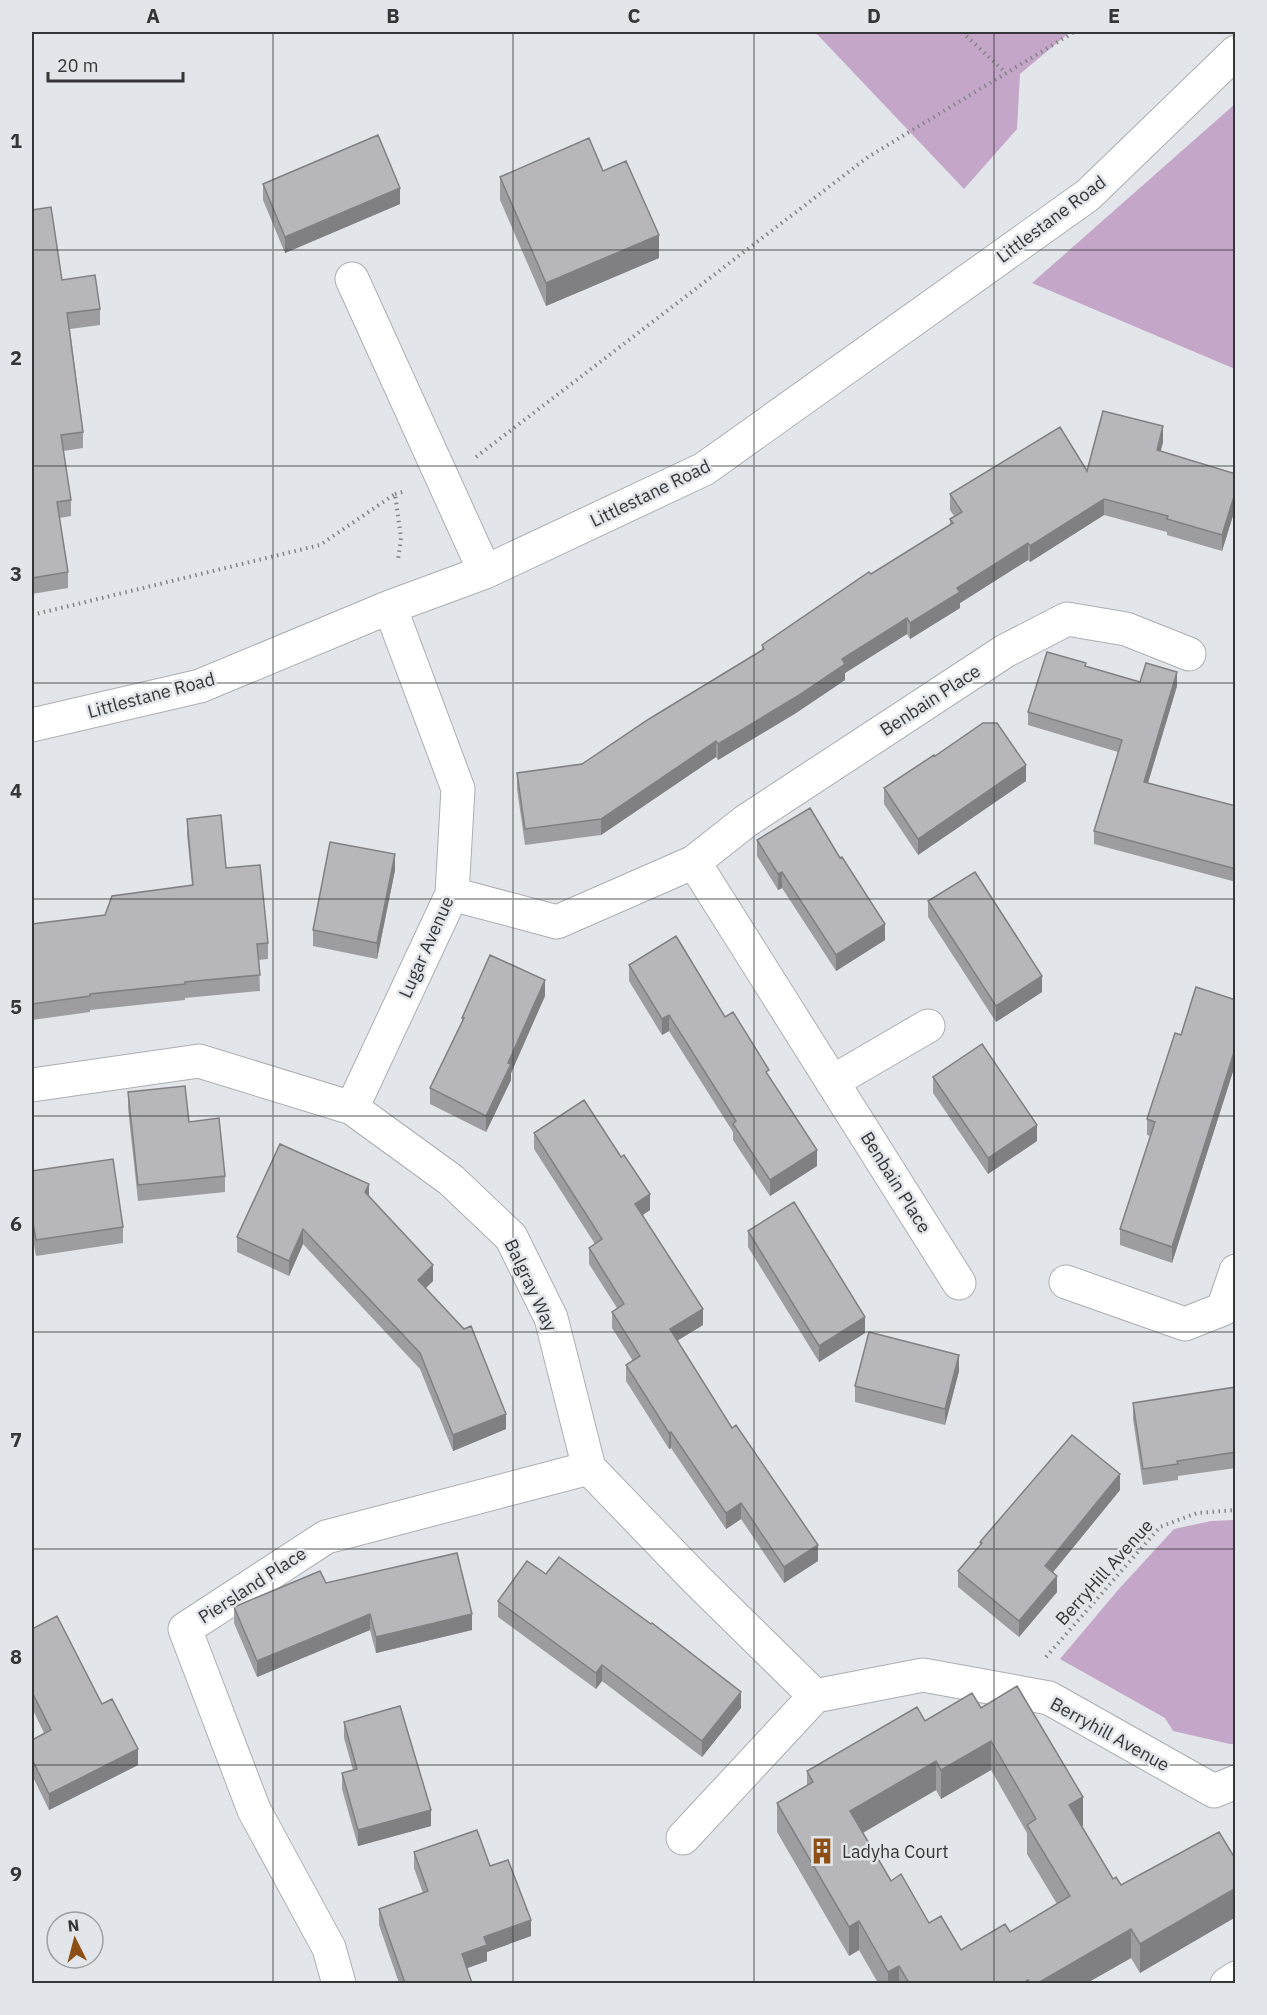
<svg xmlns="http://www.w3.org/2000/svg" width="1267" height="2015" font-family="'IBM Plex Sans',sans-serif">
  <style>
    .forest { fill: #c4a7c8 }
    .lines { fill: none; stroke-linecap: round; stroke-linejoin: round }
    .minor-casing { stroke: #abaeb2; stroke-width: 35 }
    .path { stroke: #838688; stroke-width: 4; stroke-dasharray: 1.5 4.5; stroke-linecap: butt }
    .minor { stroke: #fff; stroke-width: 33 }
    .wall { fill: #9d9da1; fill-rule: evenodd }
    .shaded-wall { fill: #808083 }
    .building { fill: #b7b7bb; stroke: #808083; stroke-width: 1.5; fill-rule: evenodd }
    .grid { fill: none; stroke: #343637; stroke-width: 1.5; stroke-opacity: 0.55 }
    .labels { text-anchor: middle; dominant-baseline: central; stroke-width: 5; stroke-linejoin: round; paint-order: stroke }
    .street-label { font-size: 18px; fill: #343637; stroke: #e2e5e9 }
    .poi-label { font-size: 18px; fill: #343637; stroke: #e2e5e9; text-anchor: start }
    .neatline { fill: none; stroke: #343637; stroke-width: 2 }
    .grid-label { font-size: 20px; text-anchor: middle; font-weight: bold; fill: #343637 }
  </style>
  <rect width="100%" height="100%" fill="#e2e5e9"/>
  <path class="forest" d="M 815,32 L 1070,32 L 1020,74 L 1017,129 L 964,189 Z
    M 1235,104 L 1235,369 L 1032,283 Z
    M 1235,1520 L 1236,1744 L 1230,1744 L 1173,1731 L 1165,1718 L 1060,1659 L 1118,1590 L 1174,1529 L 1211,1521 Z"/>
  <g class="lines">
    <g class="minor-casing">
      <path id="minor" d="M 352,279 L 485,572
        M 32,725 L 200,686 L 390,607 L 485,572 L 704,469 L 1088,195 L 1236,52
        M 694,862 L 959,1283
        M 452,894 L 557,922 L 694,862 L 746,821 L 1005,651 L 1067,619 L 1126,629 L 1189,654
        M 832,1082 L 928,1026
        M 32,1085 L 199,1061 L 352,1108 L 451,1180 L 511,1237 L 551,1318 L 589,1468 L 697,1580 L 815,1696
        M 352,1108 L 452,894 L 458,789 L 390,607
        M 1066,1282 L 1185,1324 L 1223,1309 L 1236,1271
        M 683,1838 L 815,1696 L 923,1675 L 1049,1698 L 1214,1791 L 1236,1782
        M 339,1984 L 329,1948 L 254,1810 L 185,1629 L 326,1537 L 589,1468
        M 1227,1984 L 1236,1978"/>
    </g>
    <path class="path" d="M 962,32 L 1006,73
      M 476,457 L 868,157 L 1074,32
      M 395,494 L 406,491
      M 32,615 L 320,545 L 395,494 L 401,538 L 398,560
      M 1046,1657 L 1160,1527 L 1197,1513 L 1236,1510"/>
    <use href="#minor" class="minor"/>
  </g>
  <path class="wall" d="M 603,171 L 659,258 L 546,306 L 500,200 L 500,177 Z
    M 263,184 L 400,204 L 285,253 L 263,200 Z
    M 32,210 L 62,280 L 100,309 L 100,325 L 70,329 L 83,432 L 83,448 L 63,451 L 71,500 L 71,516 L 59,518 L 68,572 L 68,588 L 32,594 Z
    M 1163,442 L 1160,452 L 1236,474 L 1236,506 L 1222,551 L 1167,535 L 1167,532 L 1104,515 L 1030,562 L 1028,560 L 960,603 L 960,608 L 910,639 L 907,634 L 845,673 L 845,680 L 796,713 L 718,760 L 716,757 L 601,835 L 525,845 L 517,789 L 517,773 L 582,764 L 762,650 L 762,645 L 871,574 L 950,525 L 950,519 L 954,516 L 950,510 L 950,494 L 1087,471 Z
    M 1086,666 L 1140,682 L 1177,686 L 1148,783 L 1236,806 L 1236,882 L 1094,844 L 1094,831 L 1118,752 L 1028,725 L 1028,712 Z
    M 935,756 L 1026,781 L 918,855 L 884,804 L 884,788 Z
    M 187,819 L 226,868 L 268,943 L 268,959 L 259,960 L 260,991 L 185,998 L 185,1000 L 90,1010 L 90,1012 L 32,1020 L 32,924 L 105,915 L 192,885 L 187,835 Z
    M 757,840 L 885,940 L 836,971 L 782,888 L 778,890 L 757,856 Z
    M 395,870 L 377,959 L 313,946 L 313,930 Z
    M 928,901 L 1042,992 L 996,1022 L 928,917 Z
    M 629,965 L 725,1017 L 769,1076 L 817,1166 L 770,1196 L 733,1140 L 733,1132 L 669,1031 L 662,1035 L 629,981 Z
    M 545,996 L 511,1073 L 511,1080 L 486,1132 L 430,1104 L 430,1088 L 462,1021 L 462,1018 Z
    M 1236,1000 L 1236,1062 L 1172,1263 L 1120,1245 L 1120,1229 L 1150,1136 L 1147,1135 L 1147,1119 L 1181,1035 Z
    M 933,1077 L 1037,1141 L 988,1174 L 933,1093 Z
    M 128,1092 L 189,1122 L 225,1176 L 225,1192 L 138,1201 L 128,1108 Z
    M 534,1133 L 650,1210 L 643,1215 L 703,1325 L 677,1341 L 732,1428 L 818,1561 L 784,1583 L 741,1519 L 726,1529 L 671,1448 L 669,1449 L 626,1381 L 626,1365 L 633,1361 L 612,1328 L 612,1312 L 617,1308 L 589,1264 L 589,1248 L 595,1244 L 534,1149 Z
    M 32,1171 L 123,1227 L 123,1243 L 36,1256 L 32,1233 L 32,1234 Z
    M 369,1196 L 433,1281 L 425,1288 L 506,1429 L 453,1451 L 420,1369 L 303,1244 L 289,1276 L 237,1252 L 237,1237 Z
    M 748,1231 L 865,1333 L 819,1362 L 748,1247 Z
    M 959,1371 L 945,1425 L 855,1402 L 855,1386 Z
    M 1236,1387 L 1236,1468 L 1178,1476 L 1178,1480 L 1143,1485 L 1133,1419 L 1133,1403 Z
    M 1120,1490 L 1053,1572 L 1057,1592 L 1019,1637 L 958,1587 L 958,1571 L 980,1545 L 980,1542 Z
    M 546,1574 L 741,1708 L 702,1757 L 602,1681 L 596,1689 L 498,1617 L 498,1601 Z
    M 326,1583 L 472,1630 L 376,1653 L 370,1630 L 257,1677 L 234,1623 L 234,1607 Z
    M 32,1629 L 102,1704 L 138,1765 L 49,1810 L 32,1775 L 32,1740 L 44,1733 L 32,1708 Z
    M 981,1708 L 1083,1826 L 1082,1827 L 1113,1879 L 1121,1885 L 1219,1832 L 1140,1973 L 1131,1958 L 1087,1983 L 878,1983 L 859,1950 L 849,1956 L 777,1832 L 777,1803 L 807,1785 L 807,1771 L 925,1721 ZM 991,1770 L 1027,1833 L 1027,1854 L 1057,1904 L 1010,1932 L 961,1950 L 929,1923 L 891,1881 L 863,1833 L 936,1790 L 941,1799 Z
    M 344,1722 L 431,1826 L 358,1846 L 342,1789 L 342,1773 L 353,1770 L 344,1738 Z
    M 414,1852 L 490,1866 L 531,1936 L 487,1952 L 487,1961 L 467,1968 L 472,1983 L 399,1983 L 379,1925 L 379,1909 L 423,1893 L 414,1868 Z"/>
  <path class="shaded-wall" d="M 400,188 L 400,204 L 285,253 L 285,237 Z
    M 659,235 L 659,258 L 546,306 L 546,283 Z
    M 1163,426 L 1163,442 L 1157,466 L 1157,450 Z
    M 1236,490 L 1236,506 L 1222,551 L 1222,535 Z
    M 1104,499 L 1104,515 L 1030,562 L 1030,546 Z
    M 1028,543 L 1028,560 L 960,603 L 960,608 L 910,639 L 910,623 L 957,588 Z
    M 907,618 L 907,634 L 845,673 L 845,680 L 796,713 L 718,760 L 718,744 L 842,659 Z
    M 1177,672 L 1177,686 L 1144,796 L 1144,782 Z
    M 716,741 L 716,757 L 601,835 L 601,819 Z
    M 1026,765 L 1026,781 L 918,855 L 918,839 Z
    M 395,854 L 395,870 L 377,959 L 377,943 Z
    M 782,872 L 782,888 L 778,890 L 778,874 Z
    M 885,924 L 885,940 L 836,971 L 836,955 Z
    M 1042,976 L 1042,992 L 996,1022 L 996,1006 Z
    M 545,980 L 545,996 L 511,1073 L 511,1080 L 486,1132 L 486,1116 L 508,1063 Z
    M 669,1015 L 669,1031 L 662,1035 L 662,1019 Z
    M 1236,1046 L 1236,1062 L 1172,1263 L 1172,1247 Z
    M 1037,1125 L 1037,1141 L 988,1174 L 988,1158 Z
    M 817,1150 L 817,1166 L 770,1196 L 770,1180 Z
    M 369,1184 L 369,1200 L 365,1192 Z
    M 650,1194 L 650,1210 L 635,1220 L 635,1204 Z
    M 303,1229 L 303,1244 L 289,1276 L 289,1261 Z
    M 433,1265 L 433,1281 L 418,1296 L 418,1280 Z
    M 703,1309 L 703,1325 L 670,1345 L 670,1329 Z
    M 865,1317 L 865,1333 L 819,1362 L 819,1346 Z
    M 959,1355 L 959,1371 L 945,1425 L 945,1409 Z
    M 506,1414 L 506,1429 L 453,1451 L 453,1435 Z
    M 671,1432 L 671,1448 L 669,1449 L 669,1433 Z
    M 1120,1474 L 1120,1490 L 1045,1582 L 1045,1566 Z
    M 741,1503 L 741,1519 L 726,1529 L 726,1513 Z
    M 818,1545 L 818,1561 L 784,1583 L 784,1567 Z
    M 1057,1576 L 1057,1592 L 1019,1637 L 1019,1621 Z
    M 370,1614 L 370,1630 L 257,1677 L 257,1661 Z
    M 472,1614 L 472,1630 L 376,1653 L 376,1637 Z
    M 602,1665 L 602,1681 L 596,1689 L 596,1673 Z
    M 741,1692 L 741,1708 L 702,1757 L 702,1741 Z
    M 991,1741 L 991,1770 L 941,1799 L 941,1770 Z
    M 138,1749 L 138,1765 L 49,1810 L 49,1794 Z
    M 936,1761 L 936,1790 L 850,1840 L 850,1811 Z
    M 1083,1797 L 1083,1826 L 1069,1834 L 1069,1805 Z
    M 431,1810 L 431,1826 L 358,1846 L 358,1830 Z
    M 1236,1888 L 1236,1917 L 1140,1973 L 1140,1944 Z
    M 531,1920 L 531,1936 L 487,1952 L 487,1961 L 462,1970 L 462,1954 L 484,1937 Z
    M 859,1921 L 859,1950 L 849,1956 L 849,1927 Z
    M 1131,1929 L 1131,1958 L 1087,1983 L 1038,1983 Z
    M 899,1966 L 899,1983 L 888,1983 L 888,1972 Z"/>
  <path class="building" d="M 378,135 L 400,188 L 285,237 L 263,184 Z
    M 589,138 L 603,171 L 626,161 L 659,235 L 546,283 L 500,177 Z
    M 51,207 L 62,280 L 95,275 L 100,309 L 67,313 L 83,432 L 61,435 L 71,500 L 57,502 L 68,572 L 32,578 L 32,372 L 33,371 L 32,361 L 32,210 Z
    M 1103,411 L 1163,426 L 1157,450 L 1236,474 L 1236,490 L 1222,535 L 1167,519 L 1168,516 L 1104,499 L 1030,546 L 1028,543 L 957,588 L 960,592 L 910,623 L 907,618 L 842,659 L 845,664 L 796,697 L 718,744 L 716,741 L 601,819 L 525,829 L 517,773 L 582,764 L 649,719 L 764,649 L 762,645 L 869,572 L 871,574 L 953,523 L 950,519 L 962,512 L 950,494 L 1060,427 L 1087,471 Z
    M 1047,652 L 1086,663 L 1085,666 L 1140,682 L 1146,663 L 1177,672 L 1144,782 L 1236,806 L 1236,869 L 1094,831 L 1122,740 L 1028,712 Z
    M 983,723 L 997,723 L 1026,765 L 918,839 L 884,788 L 934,755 L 935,756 Z
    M 810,808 L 840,858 L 842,857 L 885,924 L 836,955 L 782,872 L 778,874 L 757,840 Z
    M 221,815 L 226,868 L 260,865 L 268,943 L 257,944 L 260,975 L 185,982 L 185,984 L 90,994 L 90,996 L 32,1004 L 32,924 L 105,915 L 112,896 L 193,885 L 187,819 Z
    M 330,842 L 395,854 L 377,943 L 313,930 Z
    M 975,872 L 1042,976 L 996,1006 L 928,901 Z
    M 676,936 L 725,1017 L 733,1012 L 769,1070 L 766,1072 L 817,1150 L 770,1180 L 733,1124 L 736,1121 L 669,1015 L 662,1019 L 629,965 Z
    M 490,955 L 545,980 L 508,1063 L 511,1064 L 486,1116 L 430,1088 L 464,1018 L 462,1018 Z
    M 1196,987 L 1236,1000 L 1236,1046 L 1172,1247 L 1120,1229 L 1155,1122 L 1147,1119 L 1175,1033 L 1181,1035 Z
    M 982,1044 L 1037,1125 L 988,1158 L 933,1077 Z
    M 185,1086 L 189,1122 L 219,1118 L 225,1176 L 138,1185 L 128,1092 Z
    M 584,1100 L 621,1157 L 624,1155 L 650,1194 L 635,1204 L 703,1309 L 670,1329 L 732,1428 L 736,1425 L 818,1545 L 784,1567 L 741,1503 L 726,1513 L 671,1432 L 669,1433 L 626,1365 L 640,1356 L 612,1312 L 624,1304 L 589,1248 L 602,1239 L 534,1133 Z
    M 280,1144 L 369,1184 L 365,1192 L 433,1265 L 418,1280 L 464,1329 L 471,1326 L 506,1414 L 453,1435 L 420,1353 L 303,1229 L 289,1261 L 237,1237 Z
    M 113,1159 L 123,1227 L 36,1240 L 32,1217 L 32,1218 L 32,1171 Z
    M 794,1202 L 865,1317 L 819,1346 L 748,1231 Z
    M 869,1332 L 959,1355 L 945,1409 L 855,1386 Z
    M 1236,1387 L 1236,1452 L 1177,1461 L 1178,1464 L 1143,1469 L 1133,1403 Z
    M 1072,1435 L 1120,1474 L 1045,1566 L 1057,1576 L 1019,1621 L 958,1571 L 982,1543 L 980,1542 Z
    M 457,1553 L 472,1614 L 376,1637 L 370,1614 L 257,1661 L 234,1607 L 320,1571 L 326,1583 Z
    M 559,1557 L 651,1624 L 652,1623 L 741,1692 L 702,1741 L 602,1665 L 596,1673 L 498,1601 L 527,1561 L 546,1574 Z
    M 57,1616 L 102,1704 L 112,1699 L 138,1749 L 49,1794 L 32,1759 L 32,1740 L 51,1730 L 32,1692 L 32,1629 Z
    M 1017,1686 L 1083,1797 L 1069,1805 L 1113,1879 L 1116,1877 L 1121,1885 L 1219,1832 L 1236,1860 L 1236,1888 L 1140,1944 L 1131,1929 L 1038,1983 L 1030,1983 L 1028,1980 L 1023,1983 L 909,1983 L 899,1966 L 888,1972 L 859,1921 L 849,1927 L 777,1803 L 813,1782 L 807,1771 L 917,1707 L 925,1721 L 972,1693 L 981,1708 ZM 991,1741 L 1036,1819 L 1027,1825 L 1070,1896 L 1010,1932 L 1005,1924 L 961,1950 L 941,1916 L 929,1923 L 901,1874 L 891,1881 L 850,1811 L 936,1761 L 941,1770 Z
    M 400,1706 L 431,1810 L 358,1830 L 342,1773 L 357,1769 L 344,1722 Z
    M 477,1830 L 490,1866 L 508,1860 L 531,1920 L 484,1937 L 487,1945 L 462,1954 L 472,1983 L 405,1983 L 379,1909 L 428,1891 L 414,1852 Z"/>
  <path class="grid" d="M 273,32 L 273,1984M 513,32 L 513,1984M 754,32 L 754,1984M 994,32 L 994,1984M 32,250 L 1236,250M 32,466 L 1236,466M 32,683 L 1236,683M 32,899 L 1236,899M 32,1116 L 1236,1116M 32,1332 L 1236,1332M 32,1549 L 1236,1549M 32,1765 L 1236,1765"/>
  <defs>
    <g id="building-bare" transform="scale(2.07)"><path d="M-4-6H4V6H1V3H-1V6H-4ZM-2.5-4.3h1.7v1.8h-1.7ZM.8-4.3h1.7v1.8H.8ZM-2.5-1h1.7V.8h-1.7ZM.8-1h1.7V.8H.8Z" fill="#8d4f14" stroke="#e2e5e9" stroke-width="2.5" paint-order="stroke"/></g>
  </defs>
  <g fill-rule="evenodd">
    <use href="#building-bare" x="822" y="1851"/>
  </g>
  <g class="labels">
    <g class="street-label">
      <text transform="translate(1051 219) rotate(-37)">Littlestane Road</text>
      <text transform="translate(650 493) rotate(-26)">Littlestane Road</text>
      <text transform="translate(151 695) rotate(-15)">Littlestane Road</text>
      <text transform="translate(930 700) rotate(-33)">Benbain Place</text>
      <text transform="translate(426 947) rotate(-66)">Lugar Avenue</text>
      <text transform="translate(896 1182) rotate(58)">Benbain Place</text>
      <text transform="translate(531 1285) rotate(65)">Balgray Way</text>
      <text transform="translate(1104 1572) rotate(-48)">BerryHill Avenue</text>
      <text transform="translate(252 1585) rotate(-33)">Piersland Place</text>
      <text transform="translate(1110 1734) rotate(29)">Berryhill Avenue</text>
    </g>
    <g class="poi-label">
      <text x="842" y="1851">Ladyha Court</text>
    </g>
  </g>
  <rect width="1267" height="2015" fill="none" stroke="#e2e5e9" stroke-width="66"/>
  <g transform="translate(75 1940) rotate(354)"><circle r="28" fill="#e2e5e9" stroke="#9c9fa2" stroke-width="1.5"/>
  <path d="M0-4.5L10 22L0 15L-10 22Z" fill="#8d4f14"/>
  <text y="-9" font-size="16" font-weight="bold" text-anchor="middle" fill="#343637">N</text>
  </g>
  <path d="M48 72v9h135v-9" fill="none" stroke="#343637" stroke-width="3"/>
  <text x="57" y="72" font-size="18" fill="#343637" stroke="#e2e5e9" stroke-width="4.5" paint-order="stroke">20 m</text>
  <rect x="33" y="33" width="1201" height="1949" class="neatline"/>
  <g class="grid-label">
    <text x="153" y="23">A</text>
    <text x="393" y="23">B</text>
    <text x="634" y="23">C</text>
    <text x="874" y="23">D</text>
    <text x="1114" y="23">E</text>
    <text x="16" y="148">1</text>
    <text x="16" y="365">2</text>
    <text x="16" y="581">3</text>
    <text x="16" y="798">4</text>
    <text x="16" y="1014">5</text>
    <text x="16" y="1231">6</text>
    <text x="16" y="1447">7</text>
    <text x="16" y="1664">8</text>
    <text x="16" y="1881">9</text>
  </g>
</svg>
